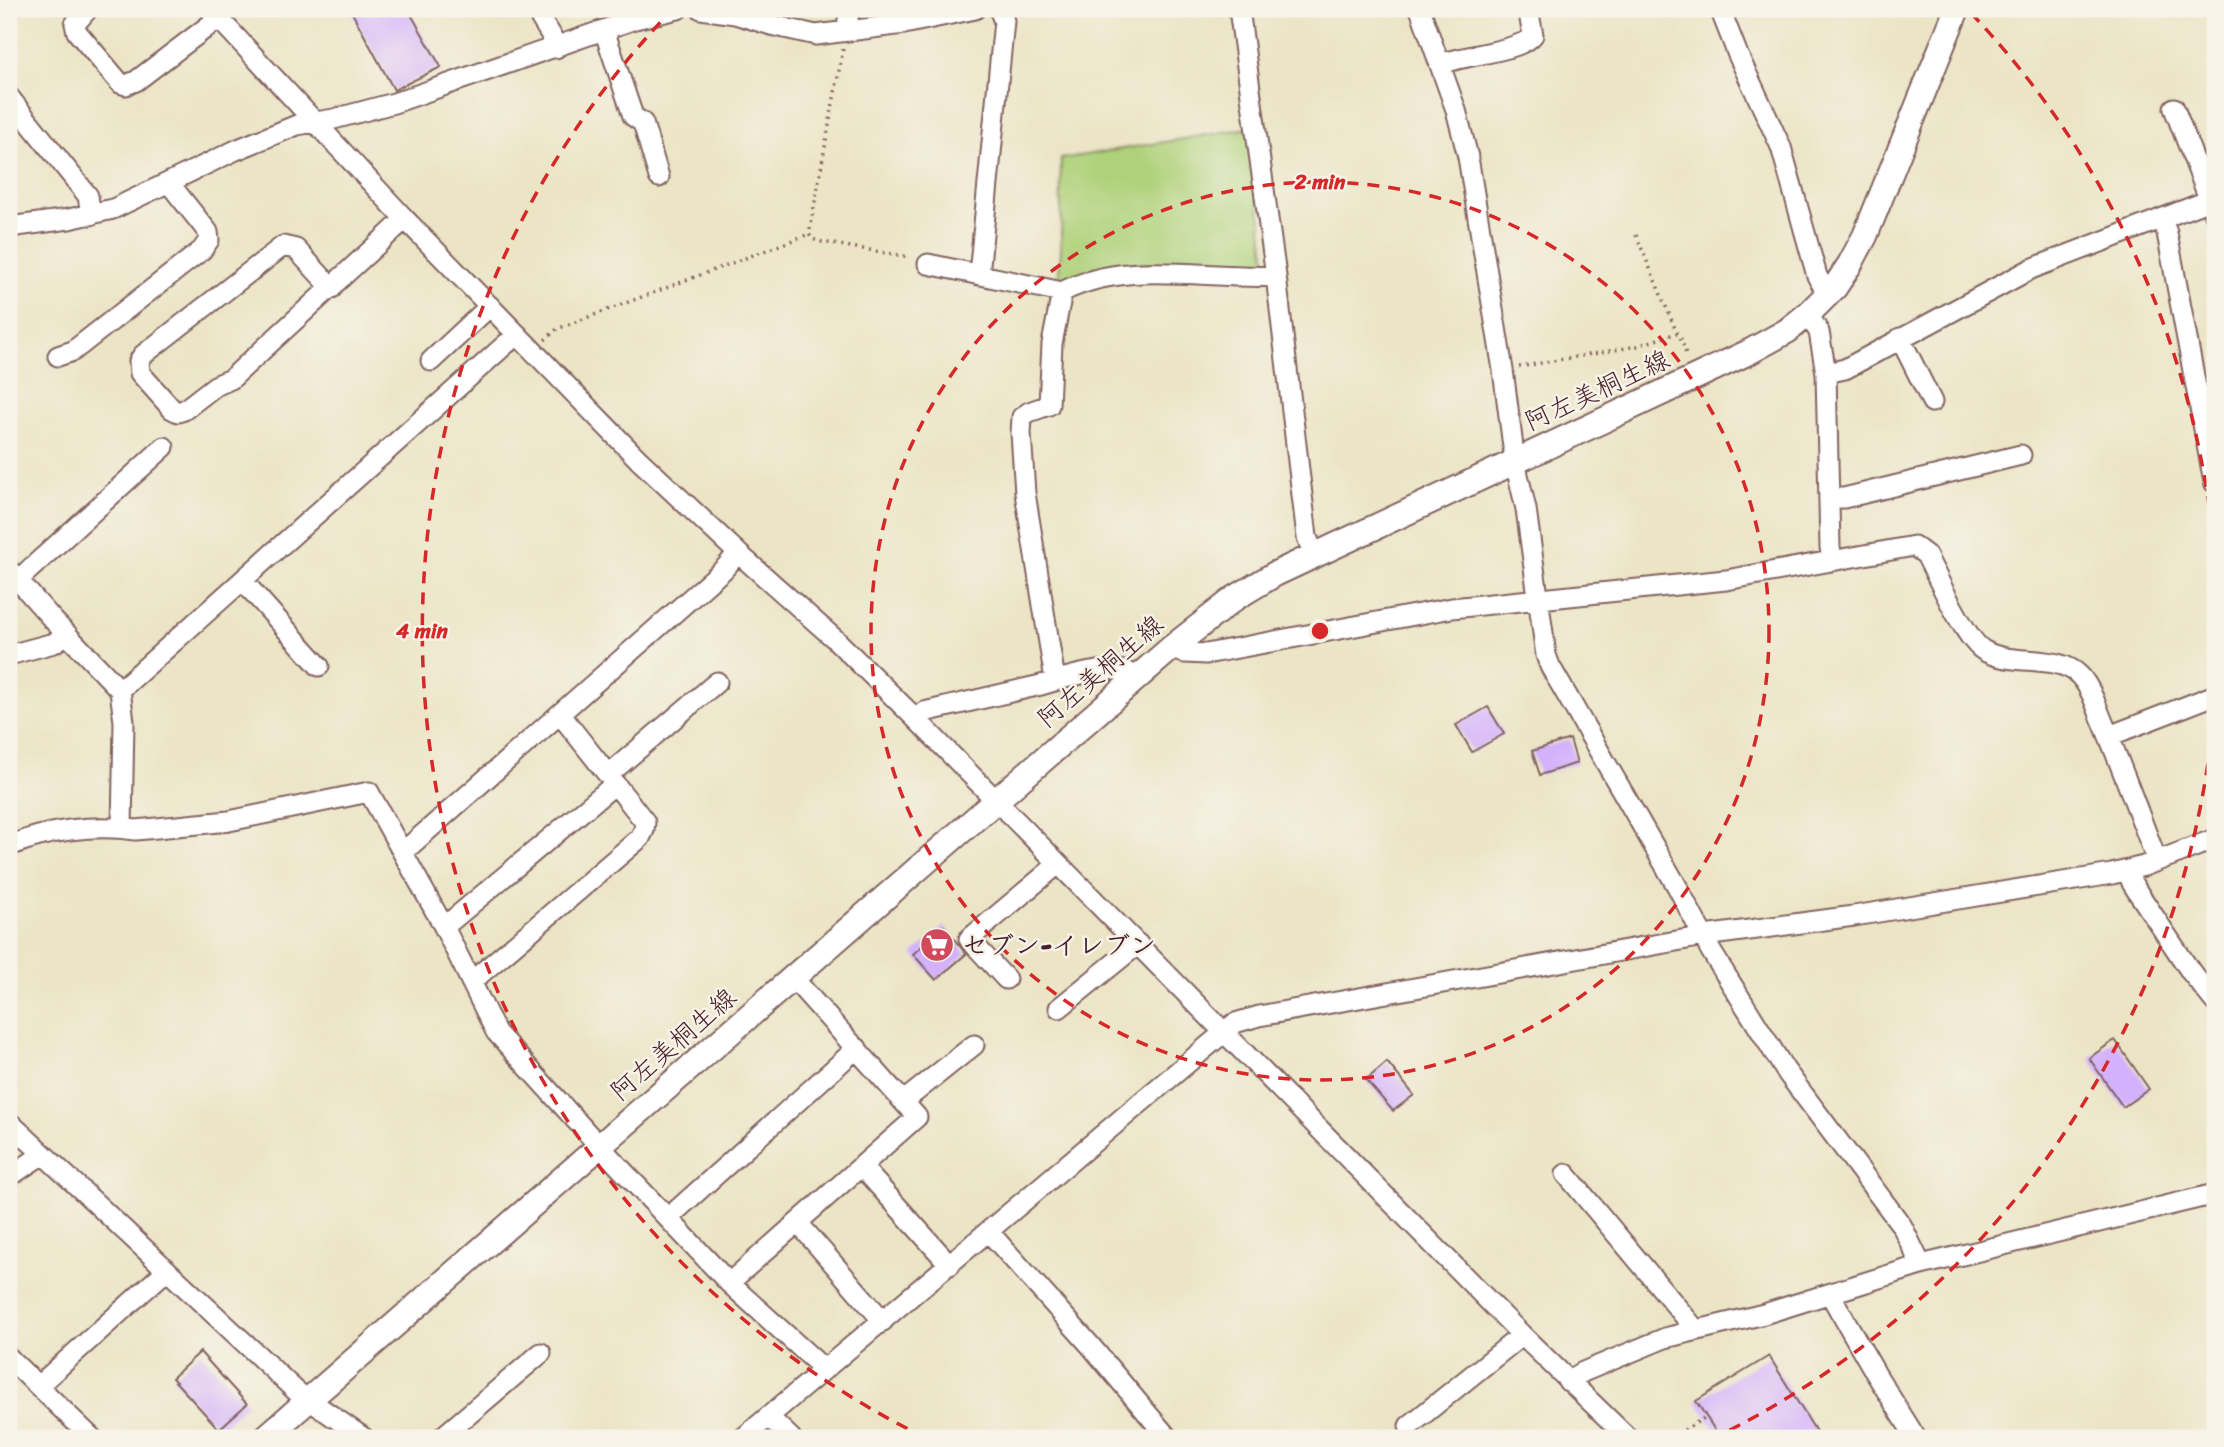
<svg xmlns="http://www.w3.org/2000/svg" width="2224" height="1447" font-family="Sriracha,'Klee One',sans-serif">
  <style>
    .green { fill: #aed179; stroke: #7c7852; stroke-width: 2 }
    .building { fill: #d3b1fc }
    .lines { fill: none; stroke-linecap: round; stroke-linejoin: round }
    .minor-casing { stroke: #826461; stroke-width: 23 }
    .major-casing { stroke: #826461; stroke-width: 28 }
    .path { stroke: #826461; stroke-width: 3.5; stroke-dasharray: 2 5; stroke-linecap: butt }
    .minor { stroke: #fff; stroke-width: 19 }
    .major { stroke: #fff; stroke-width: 24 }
    .ring { fill: none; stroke: #d62828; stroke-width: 3.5; stroke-dasharray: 12 9 }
    .labels { text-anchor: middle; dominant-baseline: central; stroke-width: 5; stroke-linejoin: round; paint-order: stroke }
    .street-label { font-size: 26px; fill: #4a1f2b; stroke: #f7f3e8 }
    .poi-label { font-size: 26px; font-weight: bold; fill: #4a1f2b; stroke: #f7f3e8; text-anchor: start }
    .centre { fill: #d62828; stroke: #f7f3e8; stroke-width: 3.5 }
    .ring-label { font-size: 21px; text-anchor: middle; font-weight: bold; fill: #d62828; stroke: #f7f3e8; stroke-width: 5; stroke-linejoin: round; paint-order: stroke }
  </style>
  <rect width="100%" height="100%" fill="#f7f3e8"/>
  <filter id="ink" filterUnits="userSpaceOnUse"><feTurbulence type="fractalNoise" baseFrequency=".0143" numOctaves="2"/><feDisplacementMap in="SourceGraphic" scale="14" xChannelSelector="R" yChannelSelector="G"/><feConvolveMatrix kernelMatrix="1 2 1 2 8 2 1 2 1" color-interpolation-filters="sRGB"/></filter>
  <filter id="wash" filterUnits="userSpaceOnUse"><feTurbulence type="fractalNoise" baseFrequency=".00686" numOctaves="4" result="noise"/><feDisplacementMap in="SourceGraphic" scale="28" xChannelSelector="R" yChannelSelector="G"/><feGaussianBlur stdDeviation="1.57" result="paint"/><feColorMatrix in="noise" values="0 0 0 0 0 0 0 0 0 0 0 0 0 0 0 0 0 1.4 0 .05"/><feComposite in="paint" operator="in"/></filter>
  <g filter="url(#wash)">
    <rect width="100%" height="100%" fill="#ebe4c5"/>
    <path class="green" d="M 1249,128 L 1266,261 L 1251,268 L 1124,263 L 1057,284 C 1065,244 1059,200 1061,159 Z"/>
    <g id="blocks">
      <path class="building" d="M 350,9 L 408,9 L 441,67 L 394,90 Z
        M 1488,707 L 1504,734 L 1472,752 L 1456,725 Z
        M 1570,739 L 1577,763 L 1540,775 L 1532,751 Z
        M 944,926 L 966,954 L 936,980 L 913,954 Z
        M 2115,1040 L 2149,1089 L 2123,1107 L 2089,1058 Z
        M 1387,1062 L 1414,1095 L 1393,1111 L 1366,1080 Z
        M 200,1352 L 247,1404 L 219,1429 L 172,1378 Z
        M 1769,1356 L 1820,1438 L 1720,1438 L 1696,1401 Z"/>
    </g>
  </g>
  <g filter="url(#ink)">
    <use href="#blocks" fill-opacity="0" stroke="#826461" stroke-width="2"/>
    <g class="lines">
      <g class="minor-casing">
        <path id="minor" d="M 88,9 L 75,24 L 77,32 L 120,83 L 126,85 L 136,81 L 219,18
          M 210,9 L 405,219 L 639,460 L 738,553 L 836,640 L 914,717 L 1522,1335 L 1628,1438
          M 535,9 L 551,35 L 556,48
          M 701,9 L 735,14 L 771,25 L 816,35 L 904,24 L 975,9
          M 1239,9 L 1276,276 L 1307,537 L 1314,555
          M 1420,9 L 1456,110 L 1468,157 L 1503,370 L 1515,462 L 1526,509 L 1546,655 L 1550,666 L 1678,888 L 1711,951 L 1785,1070 L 1902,1226 L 1921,1265
          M 1720,9 L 1738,55 L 1781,147 L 1817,276 L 1828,295
          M 604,30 L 633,116 L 643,123 L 659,177
          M 847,31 L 849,9
          M 1441,64 C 1462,55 1523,51 1533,35 L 1528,9
          M 9,97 L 88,196 L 91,215
          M 2174,108 L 2215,214
          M 2162,219 L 2167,233 L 2214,482
          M 9,227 L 69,219 L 113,209 L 236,150 L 297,125 L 334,119 L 394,103 L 635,19 L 678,9
          M 928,264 L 1062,292 C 1128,258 1205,280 1276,276
          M 979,275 L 1004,21 L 999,9
          M 332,288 L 296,249 L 283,246 L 143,355 L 139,361 L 140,373 L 172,409 L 178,412 L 184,410 L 215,386 L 231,379 L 405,219
          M 1808,314 L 1819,332 L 1826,373 L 1830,547 L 1832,560
          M 1900,338 L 1932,402
          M 58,356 L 73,351 L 202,250 L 209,240 L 208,232 L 169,183
          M 431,361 L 490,306
          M 1826,373 L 1845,369 L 2031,269 L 2215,198
          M 1830,498 L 1844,498 L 2021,455
          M 9,570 L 53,620 L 120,690 L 124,722 L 122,828
          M 18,580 L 164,447
          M 243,581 L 319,666
          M 1170,649 L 1185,653 L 1206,654 L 1452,608 L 1726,580 L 1914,546 L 1926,555 C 1937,576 1965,639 1983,650 C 2009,667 2058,653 2079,675 C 2091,687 2096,706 2103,722 C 2122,768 2139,814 2157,861
          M 9,655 L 54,643 L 67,634
          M 1055,680 L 1025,493 L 1021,433 L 1022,417 L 1029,412 L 1049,405 L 1052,344 L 1062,292
          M 120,690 L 506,344 L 518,335
          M 914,717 L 924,712 L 1041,685 C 1059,679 1099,668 1117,670 C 1125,670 1131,674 1137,678
          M 2109,736 L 2215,695
          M 608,775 L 717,682
          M 9,846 C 48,830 94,824 136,830 L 229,821 L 369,792 L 444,927 L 496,1032 L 591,1137 L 729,1283 L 824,1369
          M 403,852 L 724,569 L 738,553
          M 2128,871 L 2132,883 L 2139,894 L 2191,972 L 2215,1002
          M 444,927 L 615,784
          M 1006,979 L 969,939 L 1058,864
          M 471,982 L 640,838 L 644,830 L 645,822 L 560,714
          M 1059,1008 L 1138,944
          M 904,1101 L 974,1045
          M 9,1122 L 296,1391 L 364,1438
          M 862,1167 L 950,1265
          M 1566,1174 L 1696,1330
          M 9,1177 L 43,1154
          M 668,1218 L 857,1048
          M 798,1223 L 883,1321
          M 989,1232 L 1090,1345 L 1168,1438
          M 729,1283 L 917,1117 L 793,978
          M 1830,1294 L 1876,1374 L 1916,1438
          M 9,1358 L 92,1438
          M 1568,1381 L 1583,1372 L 1665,1338 L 1764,1314 L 1921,1265 L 2215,1194
          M 38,1386 L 167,1270
          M 769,1417 L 791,1438
          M 1409,1426 L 1522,1335
          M 441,1438 L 541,1353
          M 743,1438 L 1235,1023 L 1259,1016 L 1704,936 L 1854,916 L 2112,874 L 2144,866 L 2215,839"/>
      </g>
      <g class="major-casing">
        <path id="major" d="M 265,1438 L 1170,649 L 1235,598 L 1275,574 L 1749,352 L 1787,331 L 1808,314 L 1835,287 L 1850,264 L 1865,236 L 1957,9"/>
      </g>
      <path class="path" d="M 843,49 L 809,234 L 812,239 L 822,242 L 910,257
        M 1636,235 L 1677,333
        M 545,340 L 557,329 L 809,234
        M 1519,367 L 1637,346 L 1677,333 L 1680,336 L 1687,357
        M 1684,1430 L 1706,1417"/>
      <use href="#minor" class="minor"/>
      <use href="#major" class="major"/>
    </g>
  </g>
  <g class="ring">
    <circle cx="1320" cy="631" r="449"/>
    <path d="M2215 701A898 898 0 0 1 1714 1438M926 1438A898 898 0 0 1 669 13M1971 13A898 898 0 0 1 2215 561"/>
  </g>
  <defs>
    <g id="supermarket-disc" transform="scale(1.75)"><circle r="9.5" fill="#d1495b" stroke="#f7f3e8"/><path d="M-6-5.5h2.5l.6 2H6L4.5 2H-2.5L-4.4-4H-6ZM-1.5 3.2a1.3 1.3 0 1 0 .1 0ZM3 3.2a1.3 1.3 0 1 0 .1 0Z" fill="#fff"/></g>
  </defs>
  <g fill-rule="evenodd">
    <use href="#supermarket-disc" x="937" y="945"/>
  </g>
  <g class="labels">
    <g class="street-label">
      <text transform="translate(1597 390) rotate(-25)">阿左美桐生線</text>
      <text transform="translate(1100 671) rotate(-41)">阿左美桐生線</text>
      <text transform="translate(673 1044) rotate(-41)">阿左美桐生線</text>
    </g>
    <g class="poi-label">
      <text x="962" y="945">セブン-イレブン</text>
    </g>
  </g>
  <circle cx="1320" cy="631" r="10" class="centre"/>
  <g class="ring-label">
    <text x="1320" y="189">2 min</text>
    <text x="422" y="638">4 min</text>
  </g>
  <rect width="2224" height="1447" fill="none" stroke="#f7f3e8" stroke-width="35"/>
</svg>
